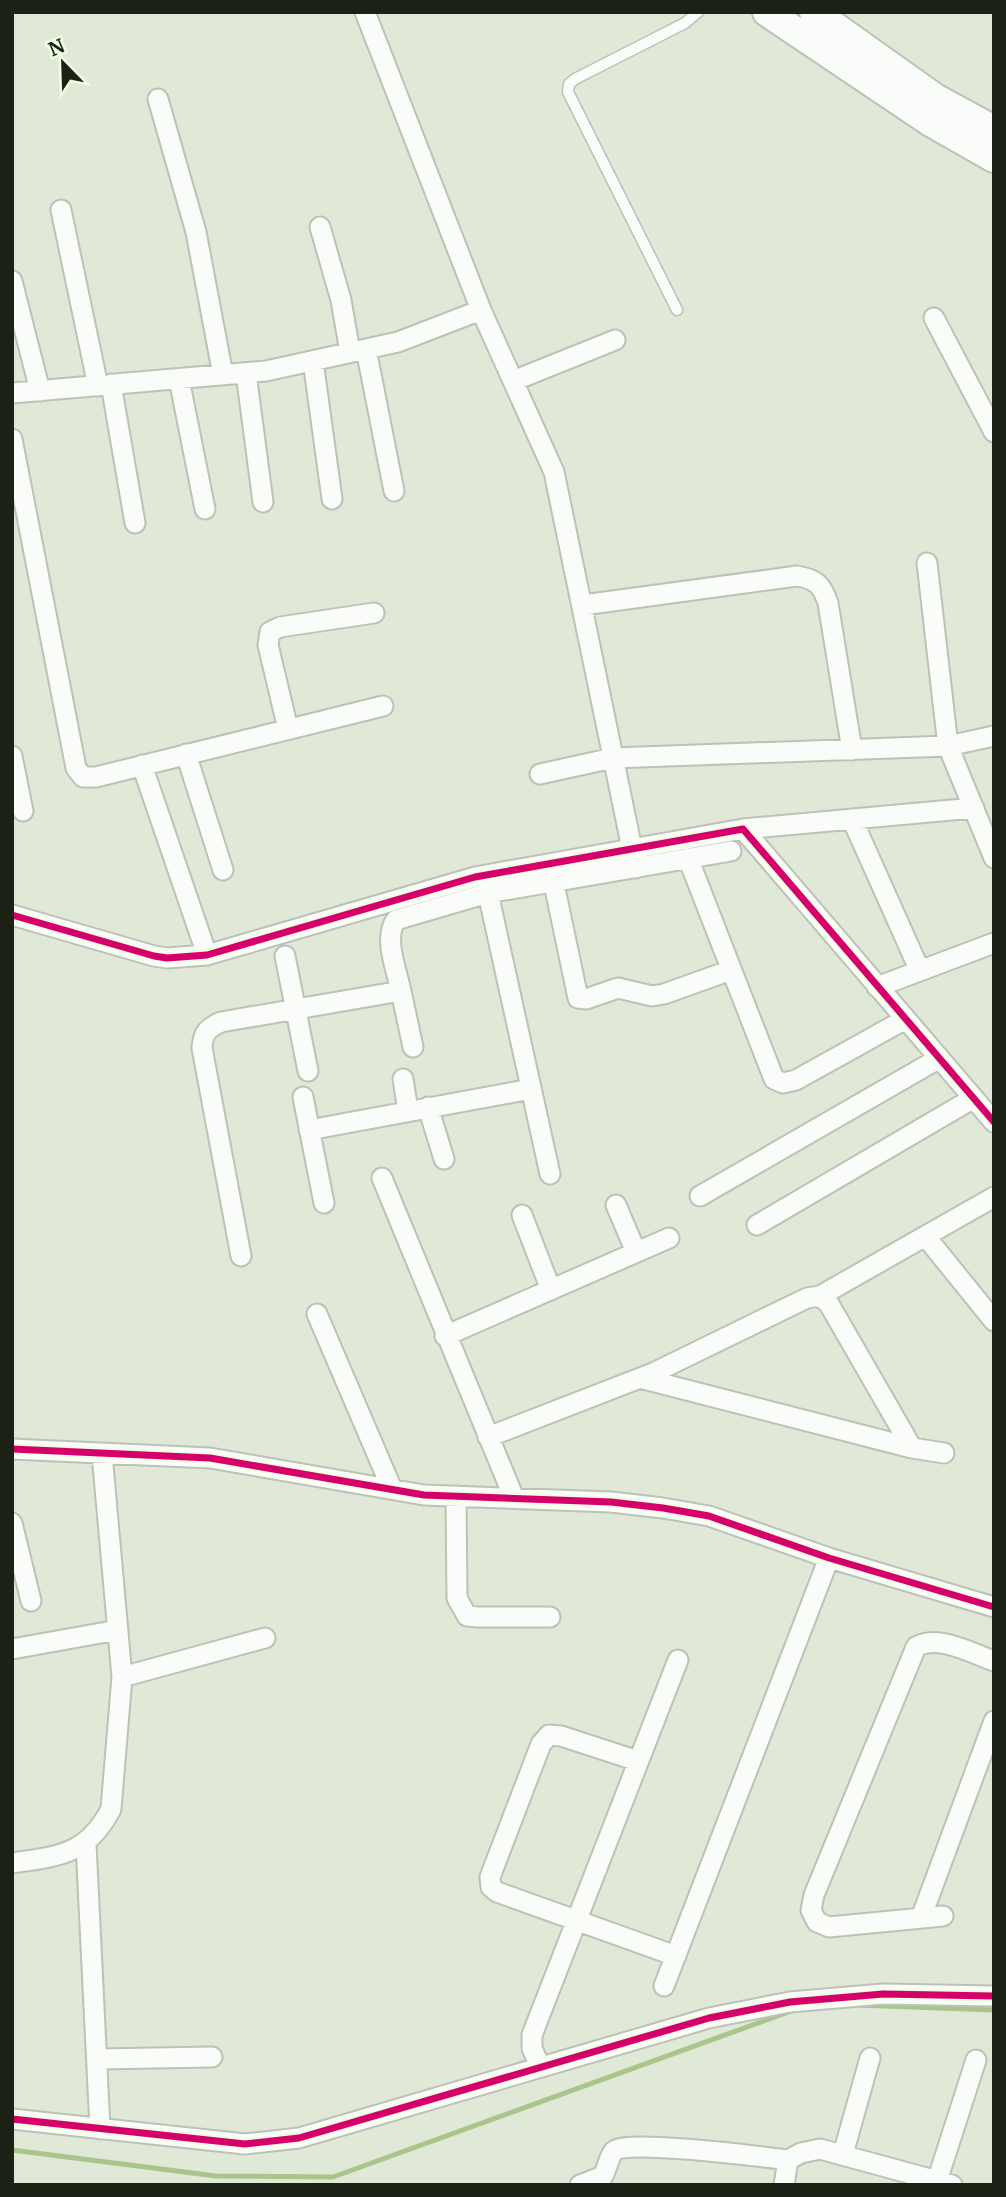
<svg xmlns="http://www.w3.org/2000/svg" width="1006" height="2197" font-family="Merriweather,serif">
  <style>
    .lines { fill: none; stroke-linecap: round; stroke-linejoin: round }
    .stream { stroke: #a9c58b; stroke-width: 5 }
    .lane-casing { stroke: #bcc3b6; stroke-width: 13 }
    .street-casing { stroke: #bcc3b6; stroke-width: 23 }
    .secondary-casing { stroke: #bcc3b6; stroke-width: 32 }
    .lane { stroke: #fafcf9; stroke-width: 10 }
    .street { stroke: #fafcf9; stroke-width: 19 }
    .secondary { stroke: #fafcf9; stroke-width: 28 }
    .cycleway-casing { stroke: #edfddd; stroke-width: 11 }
    .cycleway { stroke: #d6006c; stroke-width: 7 }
  </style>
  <rect width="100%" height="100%" fill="#e0e8d7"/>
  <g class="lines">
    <path class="stream" d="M 858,2005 L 994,2010
      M 12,2150 L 216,2176 L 333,2177 L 794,2010"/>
    <g class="lane-casing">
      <path id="lane" d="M 677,310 L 568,92 L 569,84 L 575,79 L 685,23 L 698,12"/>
    </g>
    <g class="street-casing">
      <path id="street" d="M 365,12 L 481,310 L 554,472 L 636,868
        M 158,99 L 196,232 L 223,375
        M 61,210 L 98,386
        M 320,227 L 341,300 L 350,352
        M 12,281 L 40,391
        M 934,318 L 994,432
        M 366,349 L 394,491
        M 313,361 L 332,499
        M 246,373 L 263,502
        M 179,379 L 205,509
        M 513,381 L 615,340
        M 111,384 L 135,523
        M 12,393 L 266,371 L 398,342 L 481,310
        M 12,439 L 76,768 L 83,777 L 96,777 L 383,706
        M 927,563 L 948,746 L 994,858
        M 583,605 L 797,576 C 816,579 822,585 828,603 L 852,750
        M 288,729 L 268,645 L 270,632 L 280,627 L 374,613
        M 186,754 L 223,870
        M 12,756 L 23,811
        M 142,765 L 207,955
        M 540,774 L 613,758 L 948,746 L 994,736
        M 852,819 L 920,971
        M 743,829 L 974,808
        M 688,858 L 774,1079 L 783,1083 L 796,1080 L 904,1020
        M 554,884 L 578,998 L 586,999 L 618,988 L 652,996 L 664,994 L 731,970
        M 12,915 L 154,956 L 167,958 L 207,955 L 475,877 L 743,829 L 994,1122
        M 285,956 L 308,1071
        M 877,987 L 994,943
        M 401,991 L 413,1047
        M 403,1079 L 408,1111
        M 303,1097 L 324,1203
        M 428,1107 L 444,1159
        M 309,1130 L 531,1089
        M 550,1174 L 488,893 L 731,851
        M 382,1178 L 514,1498
        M 700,1196 L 938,1059
        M 616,1205 L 636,1252
        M 522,1215 L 551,1290
        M 757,1225 L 972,1099
        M 926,1237 L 994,1321
        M 241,1256 L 202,1048 C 203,1032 208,1028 221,1022 L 401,991 C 397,971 383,938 396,920 L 488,893
        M 820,1296 L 994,1197
        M 317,1314 L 392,1489
        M 445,1336 L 669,1238
        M 640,1378 L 912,1448 L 944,1453
        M 488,1437 L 653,1373 L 807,1298 L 820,1296 L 829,1304 L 912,1448
        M 12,1449 L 210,1458 L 424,1495 L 611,1502 L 663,1508 L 709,1516 L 829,1558 L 994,1607
        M 456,1496 L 457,1598 L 467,1616 L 478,1617 L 550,1617
        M 12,1523 L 31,1601
        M 12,1649 L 118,1630
        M 122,1677 L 265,1638
        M 638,1761 L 561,1736 L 549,1735 L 541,1744 L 490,1877 L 491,1887 L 497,1892 L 676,1956
        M 86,1844 L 100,2129
        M 12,1863 C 59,1856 87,1855 111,1809 L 122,1677 L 102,1454
        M 943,1916 L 829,1927 L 817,1922 L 811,1910 L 814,1895 L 916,1647 C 938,1634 971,1653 994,1661
        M 921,1918 L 994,1721
        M 664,1986 L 829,1558
        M 98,2059 L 212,2057
        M 540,2067 L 532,2048 L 532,2035 L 678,1660
        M 12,2119 L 245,2144 L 299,2138 L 709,2018 L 790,2002 L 883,1994 L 994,1996
        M 843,2154 L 870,2058
        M 937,2181 L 976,2060
        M 580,2185 L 603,2176 C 607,2169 609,2156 614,2151 C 625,2139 764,2157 788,2160 L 801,2153 L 820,2149 L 952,2185
        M 784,2185 L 788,2160"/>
    </g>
    <g class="secondary-casing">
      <path id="secondary" d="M 767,12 L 929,121 L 994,158
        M 814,12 L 935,98 L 994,130"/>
    </g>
    <use href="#lane" class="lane"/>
    <use href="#street" class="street"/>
    <use href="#secondary" class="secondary"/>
    <g class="cycleway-casing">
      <path id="cycleway" d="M 12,915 L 154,956 L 167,958 L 207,955 L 475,877 L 743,829 L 994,1122
        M 12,1449 L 210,1458 L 424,1495 L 611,1502 L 663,1508 L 709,1516 L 829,1558 L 994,1607
        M 12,2119 L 245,2144 L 299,2138 L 709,2018 L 790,2002 L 883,1994 L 994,1996"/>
    </g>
    <use href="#cycleway" class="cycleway"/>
  </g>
  <rect width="1006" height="2197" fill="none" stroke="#1c2116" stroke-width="28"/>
  <g transform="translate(63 63) rotate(337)" stroke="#edfddd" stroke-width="5" paint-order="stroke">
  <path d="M0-5L12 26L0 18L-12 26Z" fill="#1c2116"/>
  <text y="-10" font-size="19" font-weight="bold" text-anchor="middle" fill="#1c2116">N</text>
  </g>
</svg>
